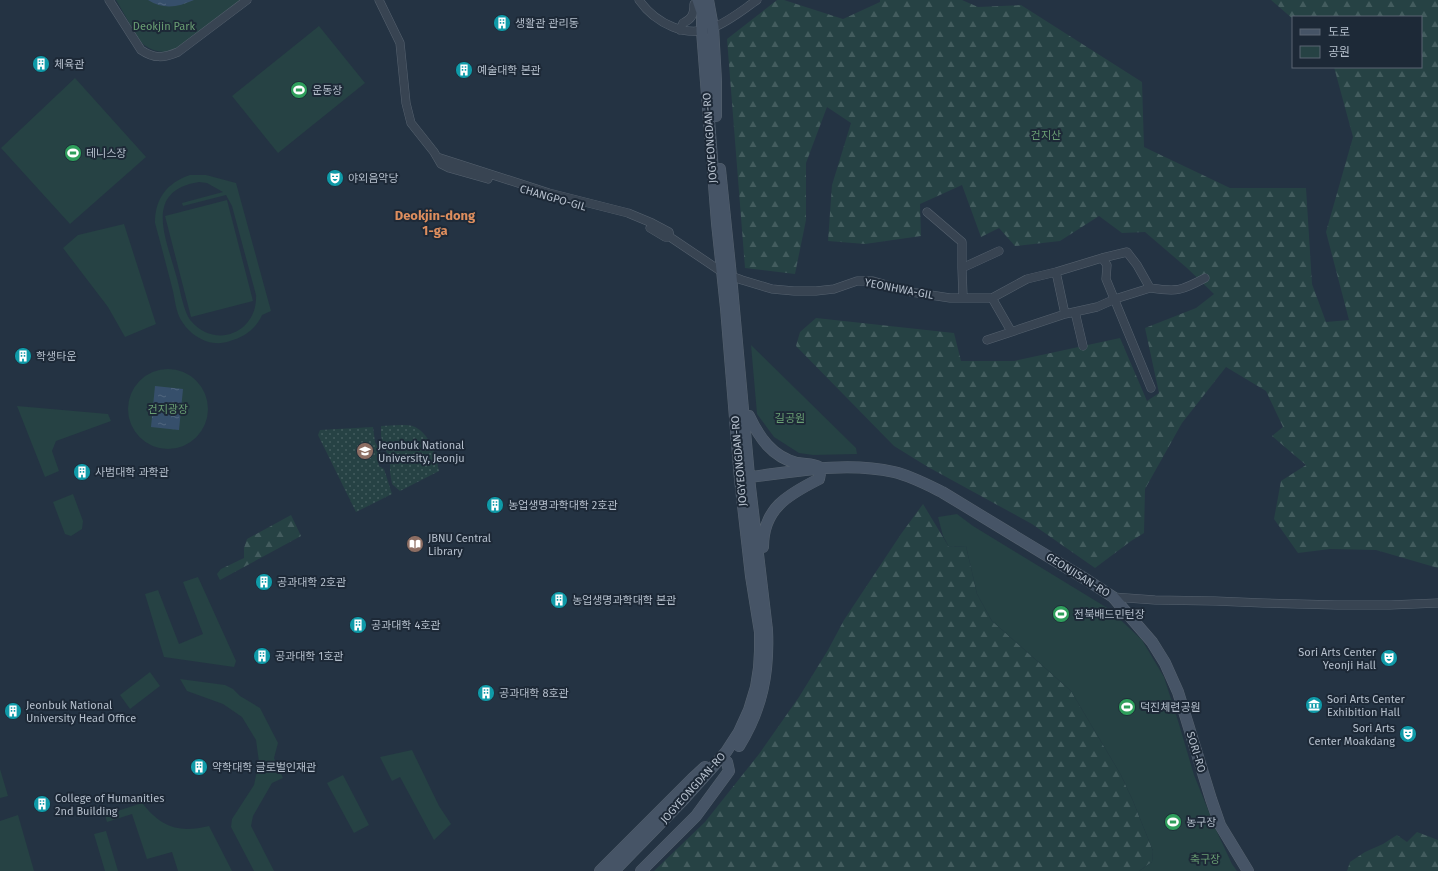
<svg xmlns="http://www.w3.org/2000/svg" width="1438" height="871" font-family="'Fira Sans','Noto Sans KR',sans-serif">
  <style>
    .grass { fill: url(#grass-dots) }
    .forest { fill: url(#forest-firs) }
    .park { fill: #264244; fill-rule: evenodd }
    .water { fill: url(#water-ripples) }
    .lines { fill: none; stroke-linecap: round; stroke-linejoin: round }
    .street-casing { stroke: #56626f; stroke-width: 9 }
    .secondary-casing { stroke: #56626f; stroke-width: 12 }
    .street { stroke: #384452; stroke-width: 8 }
    .secondary { stroke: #465466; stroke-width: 11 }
    .labels { text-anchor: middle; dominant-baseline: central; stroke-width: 4; stroke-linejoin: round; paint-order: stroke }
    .poi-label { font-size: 11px; fill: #b5bfcc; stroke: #1d2937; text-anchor: start }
    .park-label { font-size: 11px; fill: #6a9f73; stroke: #1d2937 }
    .street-label { font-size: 11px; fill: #b5bfcc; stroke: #1d2937 }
    .quarter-label { font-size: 13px; font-weight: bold; fill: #de8e5e; stroke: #1d2937 }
  </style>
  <defs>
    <pattern id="grass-dots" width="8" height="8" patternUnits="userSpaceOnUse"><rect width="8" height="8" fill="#264244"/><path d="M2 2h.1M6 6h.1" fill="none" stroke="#435c5e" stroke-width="1.8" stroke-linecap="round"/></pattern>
    <pattern id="forest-firs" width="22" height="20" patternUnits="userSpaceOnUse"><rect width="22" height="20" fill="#264244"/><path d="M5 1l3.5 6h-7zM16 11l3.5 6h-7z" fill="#435c5e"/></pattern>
    <pattern id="water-ripples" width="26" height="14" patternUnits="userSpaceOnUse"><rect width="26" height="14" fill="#364f6b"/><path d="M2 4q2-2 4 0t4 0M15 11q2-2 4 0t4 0" fill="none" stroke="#51677f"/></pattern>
  </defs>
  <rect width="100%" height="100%" fill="#243343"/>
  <path class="grass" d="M 400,425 C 405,425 411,425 415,427 C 431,435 436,456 439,471 L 400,491 L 392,484 L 390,472 L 390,456 L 385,450 L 381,436 L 381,426 Z
    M 373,427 L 375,442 L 383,456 L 379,457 L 378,460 L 379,466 L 384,469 L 392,494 L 356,512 L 318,435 L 320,430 Z"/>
  <path class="forest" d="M 777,0 L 784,0 L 843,19 L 880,2 L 880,0 L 962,0 L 978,7 L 1021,5 L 1142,82 L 1144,147 L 1230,188 L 1306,188 L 1312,284 L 1326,322 L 1349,320 L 1326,232 L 1353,137 L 1334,67 L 1421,67 L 1421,17 L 1293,17 L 1293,19 L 1271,0 L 1438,0 L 1438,568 L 1376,550 L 1330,549 L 1298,553 L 1274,519 L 1281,481 L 1306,465 L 1272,436 L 1283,427 L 1266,391 L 1226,367 L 1182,423 L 1145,489 L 1144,533 L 1131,541 L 1095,568 L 1032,524 L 928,467 L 894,446 L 796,346 L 800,332 L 816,318 L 954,333 L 961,361 L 1014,361 L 1120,338 L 1147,401 L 1159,393 L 1145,328 L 1196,308 L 1214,294 L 1187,268 L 1145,232 L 1122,233 L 1099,216 L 1060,241 L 1015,246 L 999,228 L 981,237 L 962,185 L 920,204 L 921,236 L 865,244 L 828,241 L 832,185 L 851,123 L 827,107 L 806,163 L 806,220 L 795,274 L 745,268 L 727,39 Z
    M 923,504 L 949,547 L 966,546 L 977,594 L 992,621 L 1071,691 L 1121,775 L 1133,801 L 1153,851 L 1152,862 L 1139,871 L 654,871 L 705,822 L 759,754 L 799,697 L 828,650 L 844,620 L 901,534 Z
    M 291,515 L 301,536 L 220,580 L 217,574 L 221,569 L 244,558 L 244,548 L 247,539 Z
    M 1417,832 L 1438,840 L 1438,871 L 1347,871 L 1350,862 L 1365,852 L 1383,844 L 1397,835 L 1407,842 Z"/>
  <path class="park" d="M 116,0 L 244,0 L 179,49 C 167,54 155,53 144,45 C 137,39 122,9 116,0 Z
    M 319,26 L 365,83 L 278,153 L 232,96 Z
    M 75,78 L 146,157 L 70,224 L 1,148 Z
    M 190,175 L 206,175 L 236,183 L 271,311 L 262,315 C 256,329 244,337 230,341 C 211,348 191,337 181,320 C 176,312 175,300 173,291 C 167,268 161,245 155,223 C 155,198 167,183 190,175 ZM 199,182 L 207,183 L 223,192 L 182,203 L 183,206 L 226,195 L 232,206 L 256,295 C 258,332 216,350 191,321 C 183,311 180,288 176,275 C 166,238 143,191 199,182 Z
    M 227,200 L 253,301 L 191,317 L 165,216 Z
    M 124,224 L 156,324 L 125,337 L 108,307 L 63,248 L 78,235 Z
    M 751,345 L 856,448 L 857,454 L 813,455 L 799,453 L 774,437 L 757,414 Z
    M128 409a40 40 0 1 1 80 0a40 40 0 1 1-80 0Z
    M 17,406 L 108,414 L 111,421 L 56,441 L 52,451 L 59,471 L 45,477 Z
    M 73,494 L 83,521 L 82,529 L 71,536 L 65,534 L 53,502 Z
    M 957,514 L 973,526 L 1109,609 L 1142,640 L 1164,677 L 1179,724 L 1194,775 L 1217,832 L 1232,864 L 1237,871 L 1139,871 L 1152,862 L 1153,851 L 1133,801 L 1121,775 L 1071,691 L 992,621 L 977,594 L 966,546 L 949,547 L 943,536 L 938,517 Z
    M 198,577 L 236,661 L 234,667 L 164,657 L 145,594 L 158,590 L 179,644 L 203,634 L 183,582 Z
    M 150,672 L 160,686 L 130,709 L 120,695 Z
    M 180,679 L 225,685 L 233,689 L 240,696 L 260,708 L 278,743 L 274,758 L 283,778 L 272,783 L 253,816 L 251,826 L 274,871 L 254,871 L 231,827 L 232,819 L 254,785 L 259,762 L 256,740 L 242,717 L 223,704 L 187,691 Z
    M 412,750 L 439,806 L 451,824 L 434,840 L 400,777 L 392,781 L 380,757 Z
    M 0,769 L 8,796 L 0,798 Z
    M 343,775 L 369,825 L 354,833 L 327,783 Z
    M 142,803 C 162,828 179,833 209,826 L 232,871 L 178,871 L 172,852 L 147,859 L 132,814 L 107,822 L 105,815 Z
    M 18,815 L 34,871 L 0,871 L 0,821 Z
    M 106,831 L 118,871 L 105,871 L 94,834 Z"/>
  <path class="water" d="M 148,0 L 194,0 C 178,7 164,10 148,0 Z
    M 155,386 L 183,389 L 179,430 L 151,427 Z"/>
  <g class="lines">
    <g class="street-casing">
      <path id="street" d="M 109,0 L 141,50 C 154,59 164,58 178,52 L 247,0
        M 379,0 L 400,43 L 406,103 L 411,123 L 434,152 L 441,164 L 449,168 L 488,179
        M 639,0 C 648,13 658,21 673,27 C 707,41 731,18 757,0
        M 680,30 L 683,23 C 692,19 694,14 694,4 L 699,2
        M 437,157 L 549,193 L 628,213 L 652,223 L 669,232 L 670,237 L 722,272 L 731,276 L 742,280 L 772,289 L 794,291 L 816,291 L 834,289 L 857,281 L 873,281 L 911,292 L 950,298 L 992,298 L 1027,279 L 1056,272 L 1065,314
        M 927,212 L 962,242 L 962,268
        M 650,228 L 665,237 L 670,237
        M 1102,258 L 1107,265 L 1106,279 L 1151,388
        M 1056,272 L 1102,258 L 1127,252 L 1137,265 L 1150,288 C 1177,292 1181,291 1205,278
        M 963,297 L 962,268 L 999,251
        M 992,298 L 1011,331
        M 1075,312 L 1083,346
        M 987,340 L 1065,314 L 1097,307 L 1115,299 L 1150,288
        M 1113,597 L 1155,600 L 1215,601 L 1263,603 L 1337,605 L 1390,605 L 1438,603"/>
    </g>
    <g class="secondary-casing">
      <path id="secondary" d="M 708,0 L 713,27 L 716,81 L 716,116
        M 720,169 L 731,276 L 750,487 L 767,630 C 769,673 762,709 739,746
        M 743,417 L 749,416 C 759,437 772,457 797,463 C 807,465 811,463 821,468 L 819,479 C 787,495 763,509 763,547
        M 743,478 C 792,472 844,461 894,472 C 911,476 926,484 942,492 L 1087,580 L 1113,597 L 1152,642 L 1165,663 L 1178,692 L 1211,799 L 1220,825 L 1248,871
        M 600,871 L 692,779 L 705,767
        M 614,871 L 684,799 L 726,752 L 739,732 L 749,710 L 756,687 L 759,668 L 760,651 L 760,632 L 751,576 L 740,479 L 726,308 L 717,223 L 702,31 L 702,12 L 698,0
        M 641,871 L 696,816 L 729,771 L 727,762"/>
    </g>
    <use href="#street" class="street"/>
    <use href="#secondary" class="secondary"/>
  </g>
  <defs>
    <g id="building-disc" transform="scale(0.9)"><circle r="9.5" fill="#0f9aa8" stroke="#1d2937"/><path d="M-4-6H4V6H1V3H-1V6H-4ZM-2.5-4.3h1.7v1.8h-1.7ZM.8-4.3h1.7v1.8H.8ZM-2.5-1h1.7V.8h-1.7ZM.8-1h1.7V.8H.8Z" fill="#fff"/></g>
    <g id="stadium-disc" transform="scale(0.9)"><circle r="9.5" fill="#2e9e5b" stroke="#1d2937"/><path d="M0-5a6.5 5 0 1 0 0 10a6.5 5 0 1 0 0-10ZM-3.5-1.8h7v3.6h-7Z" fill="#fff"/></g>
    <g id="theatre-disc" transform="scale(0.9)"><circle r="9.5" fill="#0f9aa8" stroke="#1d2937"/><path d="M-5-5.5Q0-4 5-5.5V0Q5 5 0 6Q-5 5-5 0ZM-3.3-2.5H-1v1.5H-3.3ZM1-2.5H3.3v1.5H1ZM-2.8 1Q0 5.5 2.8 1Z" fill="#fff"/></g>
    <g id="university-disc" transform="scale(0.9)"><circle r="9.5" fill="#8d6e63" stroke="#1d2937"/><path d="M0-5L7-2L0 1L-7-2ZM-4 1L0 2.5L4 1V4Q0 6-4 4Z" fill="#fff"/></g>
    <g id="library-disc" transform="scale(0.9)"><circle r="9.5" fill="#8d6e63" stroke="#1d2937"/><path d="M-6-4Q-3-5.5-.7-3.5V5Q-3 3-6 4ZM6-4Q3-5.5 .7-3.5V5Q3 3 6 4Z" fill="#fff"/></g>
    <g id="museum-disc" transform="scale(0.9)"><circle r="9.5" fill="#0f9aa8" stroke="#1d2937"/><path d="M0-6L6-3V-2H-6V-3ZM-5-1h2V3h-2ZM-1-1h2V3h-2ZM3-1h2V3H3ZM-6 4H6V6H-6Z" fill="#fff"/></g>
  </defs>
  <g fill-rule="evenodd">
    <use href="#building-disc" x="502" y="23"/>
    <use href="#building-disc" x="41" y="64"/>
    <use href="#building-disc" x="464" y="70"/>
    <use href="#stadium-disc" x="299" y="90"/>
    <use href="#stadium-disc" x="73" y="153"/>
    <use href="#theatre-disc" x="335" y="178"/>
    <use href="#building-disc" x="23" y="356"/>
    <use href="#university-disc" x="365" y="451"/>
    <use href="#building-disc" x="82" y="472"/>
    <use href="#building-disc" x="495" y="505"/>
    <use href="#library-disc" x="415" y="544"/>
    <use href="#building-disc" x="264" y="582"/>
    <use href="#building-disc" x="559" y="600"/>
    <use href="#stadium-disc" x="1061" y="614"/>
    <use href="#building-disc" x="358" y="625"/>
    <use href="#building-disc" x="262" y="656"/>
    <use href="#theatre-disc" x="1389" y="658"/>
    <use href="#building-disc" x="486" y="693"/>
    <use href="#museum-disc" x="1314" y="705"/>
    <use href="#stadium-disc" x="1127" y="707"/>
    <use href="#building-disc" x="13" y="711"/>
    <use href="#theatre-disc" x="1408" y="734"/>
    <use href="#building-disc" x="199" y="767"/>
    <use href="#building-disc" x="42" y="804"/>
    <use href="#stadium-disc" x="1173" y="822"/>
  </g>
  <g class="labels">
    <g class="poi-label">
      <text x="515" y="23">생활관 관리동</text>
      <text x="54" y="64">체육관</text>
      <text x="477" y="70">예술대학 본관</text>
      <text x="312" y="90">운동장</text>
      <text x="86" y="153">테니스장</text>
      <text x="348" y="178">야외음악당</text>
      <text x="36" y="356">학생타운</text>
      <text x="378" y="445">Jeonbuk National<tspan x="378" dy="13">University, Jeonju</tspan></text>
      <text x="95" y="472">사범대학 과학관</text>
      <text x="508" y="505">농업생명과학대학 2호관</text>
      <text x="428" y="538">JBNU Central<tspan x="428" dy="13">Library</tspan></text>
      <text x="277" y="582">공과대학 2호관</text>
      <text x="572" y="600">농업생명과학대학 본관</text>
      <text x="1074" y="614">전북배드민턴장</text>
      <text x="371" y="625">공과대학 4호관</text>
      <text x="1376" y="652" text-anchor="end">Sori Arts Center<tspan x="1376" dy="13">Yeonji Hall</tspan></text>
      <text x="275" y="656">공과대학 1호관</text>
      <text x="499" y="693">공과대학 8호관</text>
      <text x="1327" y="699">Sori Arts Center<tspan x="1327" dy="13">Exhibition Hall</tspan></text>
      <text x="26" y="705">Jeonbuk National<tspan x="26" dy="13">University Head Office</tspan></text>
      <text x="1140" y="707">덕진체련공원</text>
      <text x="1395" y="728" text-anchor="end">Sori Arts<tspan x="1395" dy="13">Center Moakdang</tspan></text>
      <text x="212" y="767">약학대학 글로벌인재관</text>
      <text x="55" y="798">College of Humanities<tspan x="55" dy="13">2nd Building</tspan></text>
      <text x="1186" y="822">농구장</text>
    </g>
    <g class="park-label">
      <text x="164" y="26">Deokjin Park</text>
      <text x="1046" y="135">건지산</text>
      <text x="168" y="409">건지광장</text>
      <text x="790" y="418">길공원</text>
      <text x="1205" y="859">축구장</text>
    </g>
    <g class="street-label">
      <text transform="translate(710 138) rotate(-94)">JOGYEONGDAN-RO</text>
      <text transform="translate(553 198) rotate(16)">CHANGPO-GIL</text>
      <text transform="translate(899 289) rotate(11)">YEONHWA-GIL</text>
      <text transform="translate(739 461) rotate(-95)">JOGYEONGDAN-RO</text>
      <text transform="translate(1078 575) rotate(32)">GEONJISAN-RO</text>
      <text transform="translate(1196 752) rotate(73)">SORI-RO</text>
      <text transform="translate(693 788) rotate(-48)">JOGYEONGDAN-RO</text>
    </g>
    <g class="quarter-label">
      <text x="435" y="215">Deokjin-dong<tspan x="435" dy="15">1-ga</tspan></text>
    </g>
  </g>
  <rect x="1292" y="16" width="130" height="52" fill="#1d2937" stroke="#5a6573"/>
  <rect x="1300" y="29" width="20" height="6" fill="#465466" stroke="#5a6573"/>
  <text x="1328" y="36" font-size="12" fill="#b5bfcc">도로</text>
  <rect x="1300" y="46" width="20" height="12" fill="#264244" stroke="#5a6573"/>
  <text x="1328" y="56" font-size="12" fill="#b5bfcc">공원</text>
</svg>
